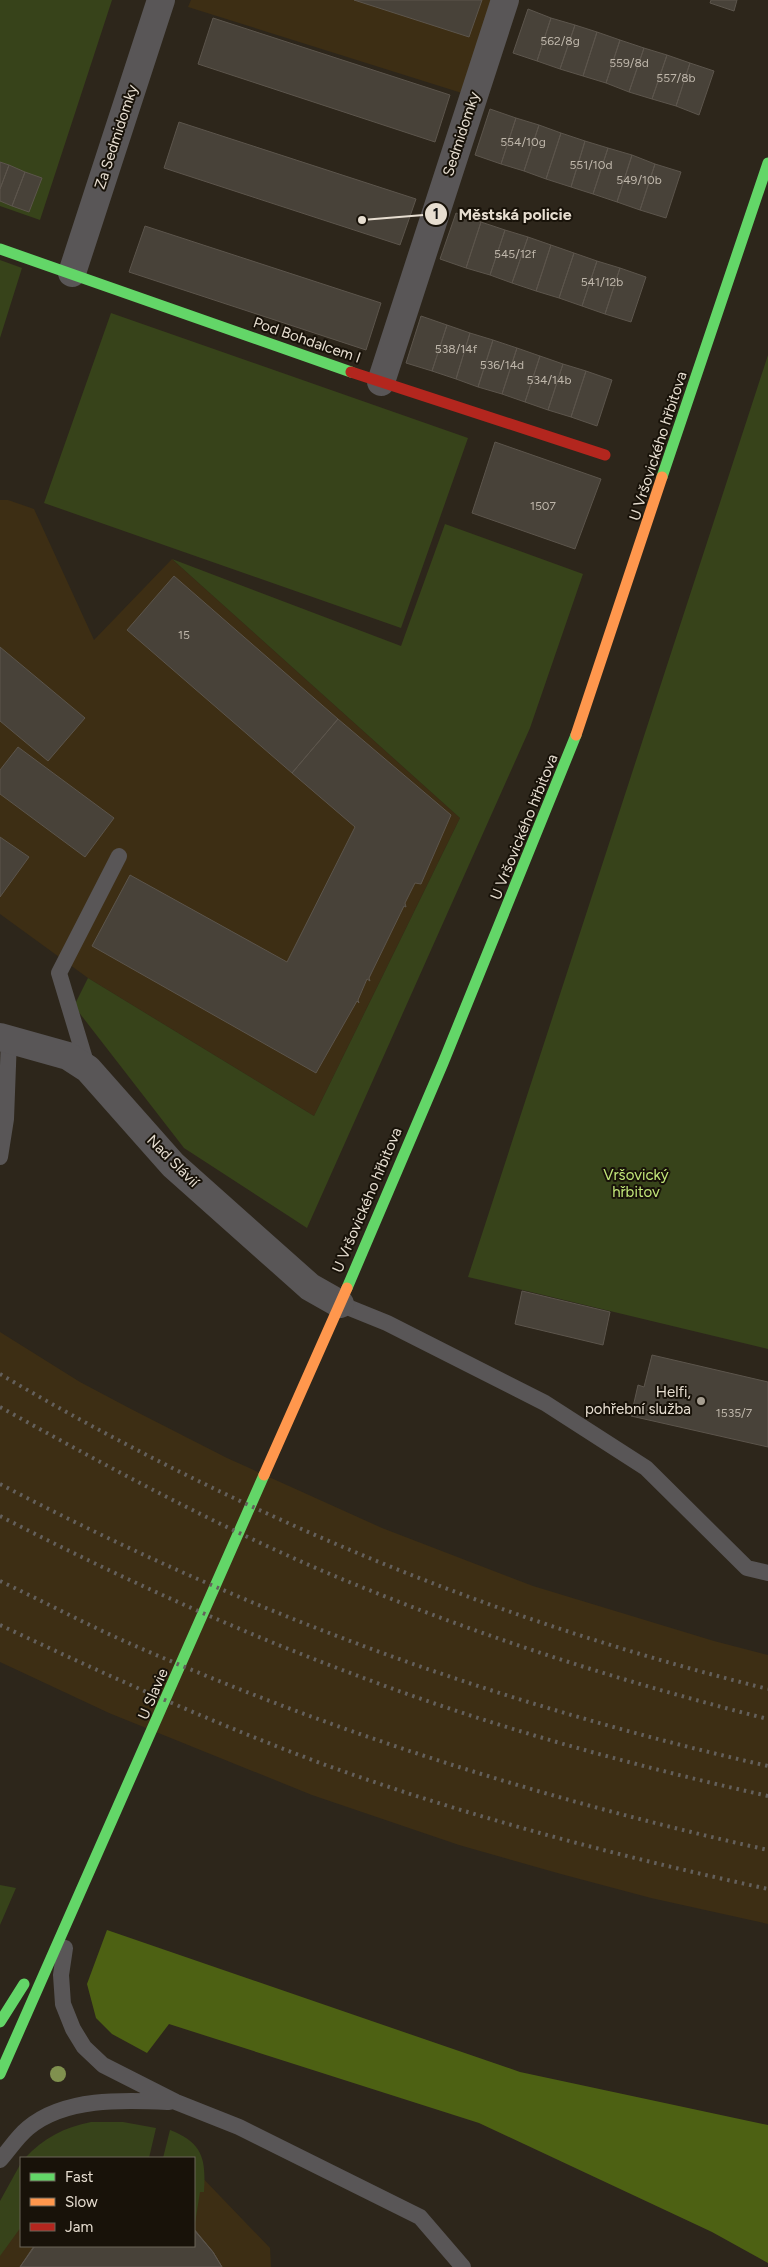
<svg xmlns="http://www.w3.org/2000/svg" width="768" height="2267" font-family="Figtree,sans-serif">
  <style>
    .built { fill: #3d2e14 }
    .green { fill: #37431a }
    .forest { fill: #4d6113 }
    .building { fill: #484239; stroke: #5c554c }
    .lines { fill: none; stroke-linecap: round; stroke-linejoin: round }
    .lane { stroke: #595657; stroke-width: 16 }
    .street { stroke: #595657; stroke-width: 28 }
    .fast { stroke: #63d668; stroke-width: 11 }
    .slow { stroke: #ff974d; stroke-width: 11 }
    .jam { stroke: #b3261e; stroke-width: 11 }
    .rail { stroke: #64605c; stroke-width: 4; stroke-dasharray: 2.5 5; stroke-linecap: butt }
    .tree { fill: #80914f }
    .poi-dot { fill: #a69e91; stroke: #181209; stroke-width: 2 }
    .labels { text-anchor: middle; dominant-baseline: central; stroke-width: 4; stroke-linejoin: round; paint-order: stroke }
    .number-label { font-size: 12px; fill: #bfb7ab }
    .street-label { font-size: 15px; fill: #e7ded1; stroke: #181209 }
    .park-label { font-size: 15px; fill: #c3e87a; stroke: #181209 }
    .poi-label { font-size: 15px; fill: #e7ded1; stroke: #181209; text-anchor: end }
    .leader { fill: none; stroke: #e7ded1; stroke-width: 2 }
    .callout-dot { fill: #e7ded1; stroke: #181209; stroke-width: 2 }
    .mark-label { font-size: 15px; text-anchor: middle; font-weight: bold; fill: #111 }
    .callout-label { font-size: 16px; text-anchor: middle; font-weight: bold; fill: #e7ded1; stroke: #181209; stroke-width: 4; stroke-linejoin: round; paint-order: stroke }
  </style>
  <rect width="100%" height="100%" fill="#2d261b"/>
  <path class="built" d="M 191,0 L 494,0 L 465,94 L 188,7 Z
    M 0,500 L 8,500 L 34,509 L 94,640 L 172,559 L 460,818 L 314,1116 L 88,978 L 0,914 Z
    M 0,1332 L 80,1382 L 131,1409 L 227,1458 L 382,1528 L 533,1586 L 714,1641 L 768,1655 L 768,1924 L 651,1898 L 561,1874 L 459,1845 L 312,1795 L 109,1713 L 0,1662 Z
    M 194,2169 L 270,2248 L 271,2267 L 0,2267 L 0,2235 L 21,2196 L 21,2246 L 194,2246 Z"/>
  <path class="green" d="M 0,0 L 112,0 L 40,220 L 0,206 Z
    M 0,260 L 22,268 L 0,338 Z
    M 111,313 L 468,438 L 401,628 L 44,503 Z
    M 768,355 L 768,1349 L 468,1277 Z
    M 445,524 L 583,574 L 530,728 L 307,1228 L 184,1148 L 74,1006 L 88,978 L 314,1116 L 460,818 L 172,559 L 401,646 Z
    M 0,1885 L 16,1888 L 0,1925 Z
    M 91,2122 L 123,2122 L 156,2128 L 149,2158 L 25,2158 C 43,2138 65,2127 91,2122 Z
    M 170,2130 C 203,2143 206,2159 204,2192 L 200,2192 L 194,2230 L 194,2158 L 163,2158 Z
    M 21,2163 L 21,2227 L 0,2256 L 0,2201 Z"/>
  <path class="forest" d="M 107,1930 L 520,2072 L 768,2125 L 768,2263 L 712,2232 L 479,2123 L 169,2024 L 147,2053 L 112,2034 L 96,2018 L 87,1984 Z"/>
  <path class="building" d="M 354,0 L 482,0 L 469,37 Z
    M 711,0 L 737,0 L 734,11 L 710,3 Z
    M 528,9 L 551,18 L 537,61 L 513,53 Z
    M 213,18 L 450,95 L 435,142 L 198,64 Z
    M 551,18 L 575,25 L 560,69 L 537,61 Z
    M 575,25 L 597,32 L 583,76 L 560,69 Z
    M 597,32 L 620,40 L 606,83 L 583,76 Z
    M 620,40 L 644,48 L 629,92 L 606,83 Z
    M 644,48 L 667,55 L 652,99 L 629,92 Z
    M 667,55 L 690,63 L 676,106 L 652,99 Z
    M 690,63 L 714,71 L 699,115 L 676,106 Z
    M 490,109 L 516,118 L 501,164 L 475,155 Z
    M 516,118 L 539,125 L 524,171 L 501,164 Z
    M 179,122 L 416,199 L 400,245 L 164,168 Z
    M 539,125 L 561,133 L 546,179 L 524,171 Z
    M 561,133 L 585,141 L 571,187 L 546,179 Z
    M 585,141 L 608,148 L 593,194 L 571,187 Z
    M 608,148 L 632,155 L 617,202 L 593,194 Z
    M 632,155 L 655,164 L 640,210 L 617,202 Z
    M 0,162 L 9,165 L 0,189 Z
    M 655,164 L 681,172 L 666,218 L 640,210 Z
    M 9,165 L 25,172 L 12,206 L 0,201 L 0,189 Z
    M 25,172 L 42,178 L 29,212 L 12,206 Z
    M 456,213 L 481,222 L 466,268 L 440,259 Z
    M 481,222 L 505,230 L 490,275 L 466,268 Z
    M 145,226 L 381,303 L 366,350 L 129,272 Z
    M 505,230 L 528,237 L 512,283 L 490,275 Z
    M 528,237 L 551,245 L 536,291 L 512,283 Z
    M 551,245 L 574,253 L 559,298 L 536,291 Z
    M 574,253 L 597,261 L 582,306 L 559,298 Z
    M 597,261 L 620,268 L 605,314 L 582,306 Z
    M 620,268 L 646,277 L 631,322 L 605,314 Z
    M 421,316 L 447,325 L 432,371 L 406,363 Z
    M 447,325 L 470,333 L 456,379 L 432,371 Z
    M 470,333 L 493,340 L 478,387 L 456,379 Z
    M 493,340 L 517,348 L 502,394 L 478,387 Z
    M 517,348 L 540,356 L 525,402 L 502,394 Z
    M 540,356 L 563,364 L 548,410 L 525,402 Z
    M 563,364 L 586,371 L 571,417 L 548,410 Z
    M 586,371 L 612,380 L 597,426 L 571,417 Z
    M 495,442 L 601,479 L 575,549 L 472,513 Z
    M 174,576 L 338,719 L 292,773 L 127,630 Z
    M 0,647 L 85,718 L 48,761 L 0,721 Z
    M 338,719 L 451,815 L 421,884 L 415,883 L 405,903 L 406,907 L 404,906 L 369,978 L 370,981 L 367,979 L 358,1000 L 359,1003 L 357,1001 L 316,1073 L 92,946 L 130,875 L 287,962 L 355,827 L 292,773 Z
    M 18,747 L 114,818 L 85,857 L 0,794 L 0,770 Z
    M 0,837 L 29,857 L 0,897 Z
    M 522,1291 L 610,1312 L 603,1345 L 515,1324 Z
    M 652,1355 L 768,1382 L 768,1447 L 631,1416 L 638,1385 L 644,1387 Z
    M 194,2229 L 213,2252 L 222,2267 L 20,2267 L 34,2246 L 194,2246 Z
    M 194,2230 L 213,2252 L 222,2267 L 20,2267 L 35,2246 L 194,2246 Z"/>
  <g class="lines">
    <path class="lane" d="M 88,1069 L 59,973 L 119,856
      M 0,1157 L 6,1119 L 9,1039
      M 340,1304 L 387,1323 L 545,1403 L 646,1468 L 747,1568 L 768,1573
      M 65,1948 L 61,1975 L 63,2004 L 73,2029 L 84,2047 L 103,2065 L 176,2102 L 239,2127 L 420,2217 L 463,2267
      M 0,2160 C 9,2150 17,2137 28,2128 C 65,2097 124,2100 169,2102"/>
    <path class="street" d="M 72,273 L 161,0
      M 381,382 L 505,0
      M 0,1037 L 68,1056 L 88,1069 L 173,1165 L 310,1287 L 340,1304"/>
    <path class="fast" d="M 0,249 L 351,372
      M 662,477 L 768,163
      M 347,1288 L 443,1063 L 576,735
      M 0,2022 L 24,1984
      M 0,2074 L 264,1475"/>
    <path class="slow" d="M 576,735 L 662,477
      M 264,1475 L 347,1288"/>
    <path class="jam" d="M 351,372 L 605,455"/>
    <path class="rail" d="M 0,1374 C 239,1515 498,1622 768,1689
      M 0,1407 C 117,1472 235,1536 359,1586 C 492,1640 629,1684 768,1719
      M 0,1484 C 244,1612 499,1705 768,1766
      M 0,1516 C 118,1577 237,1631 361,1677 C 493,1727 630,1765 768,1796
      M 0,1581 C 47,1603 93,1628 140,1648 C 343,1736 553,1802 768,1850
      M 0,1625 C 106,1675 213,1723 323,1764 C 469,1817 617,1856 768,1889"/>
  </g>
  <circle class="tree" cx="58" cy="2074" r="8"/>
  <circle class="poi-dot" cx="701" cy="1401" r="5"/>
  <g class="labels">
    <g class="number-label">
      <text x="560" y="41">562/8g</text>
      <text x="629" y="63">559/8d</text>
      <text x="676" y="78">557/8b</text>
      <text x="523" y="142">554/10g</text>
      <text x="591" y="165">551/10d</text>
      <text x="639" y="180">549/10b</text>
      <text x="515" y="254">545/12f</text>
      <text x="602" y="282">541/12b</text>
      <text x="456" y="349">538/14f</text>
      <text x="502" y="365">536/14d</text>
      <text x="549" y="380">534/14b</text>
      <text x="543" y="506">1507</text>
      <text x="184" y="635">15</text>
      <text x="734" y="1413">1535/7</text>
    </g>
    <g class="street-label">
      <text transform="translate(461 134) rotate(-72)">Sedmidomky</text>
      <text transform="translate(116 137) rotate(-72)">Za Sedmidomky</text>
      <text transform="translate(307 340) rotate(19)">Pod Bohdalcem I</text>
      <text transform="translate(658 446) rotate(-72)">U Vršovického hřbitova</text>
      <text transform="translate(524 827) rotate(-68)">U Vršovického hřbitova</text>
      <text transform="translate(173 1161) rotate(45)">Nad Slávií</text>
      <text transform="translate(367 1200) rotate(-67)">U Vršovického hřbitova</text>
      <text transform="translate(153 1694) rotate(-67)">U Slavie</text>
    </g>
    <g class="park-label">
      <text x="636" y="1175">Vršovický<tspan x="636" dy="17">hřbitov</tspan></text>
    </g>
    <g class="poi-label">
      <text x="691" y="1392">Helfi,<tspan x="691" dy="17">pohřební služba</tspan></text>
    </g>
  </g>
  <path class="leader" d="M362 220L436 214"/>
  <g class="callout-dot">
    <circle cx="362" cy="220" r="5"/>
    <circle cx="436" cy="214" r="12"/>
  </g>
  <g class="mark-label">
    <text x="436" y="219">1</text>
  </g>
  <g class="callout-label">
    <text x="515" y="220">Městská policie</text>
  </g>
  <rect x="20" y="2157" width="175" height="90" fill="#181209" stroke="#6b6459"/>
  <rect x="30" y="2173" width="25" height="8" fill="#63d668" stroke="#6b6459"/>
  <text x="65" y="2182" font-size="15" fill="#e7ded1">Fast</text>
  <rect x="30" y="2198" width="25" height="8" fill="#ff974d" stroke="#6b6459"/>
  <text x="65" y="2207" font-size="15" fill="#e7ded1">Slow</text>
  <rect x="30" y="2223" width="25" height="8" fill="#b3261e" stroke="#6b6459"/>
  <text x="65" y="2232" font-size="15" fill="#e7ded1">Jam</text>
</svg>
